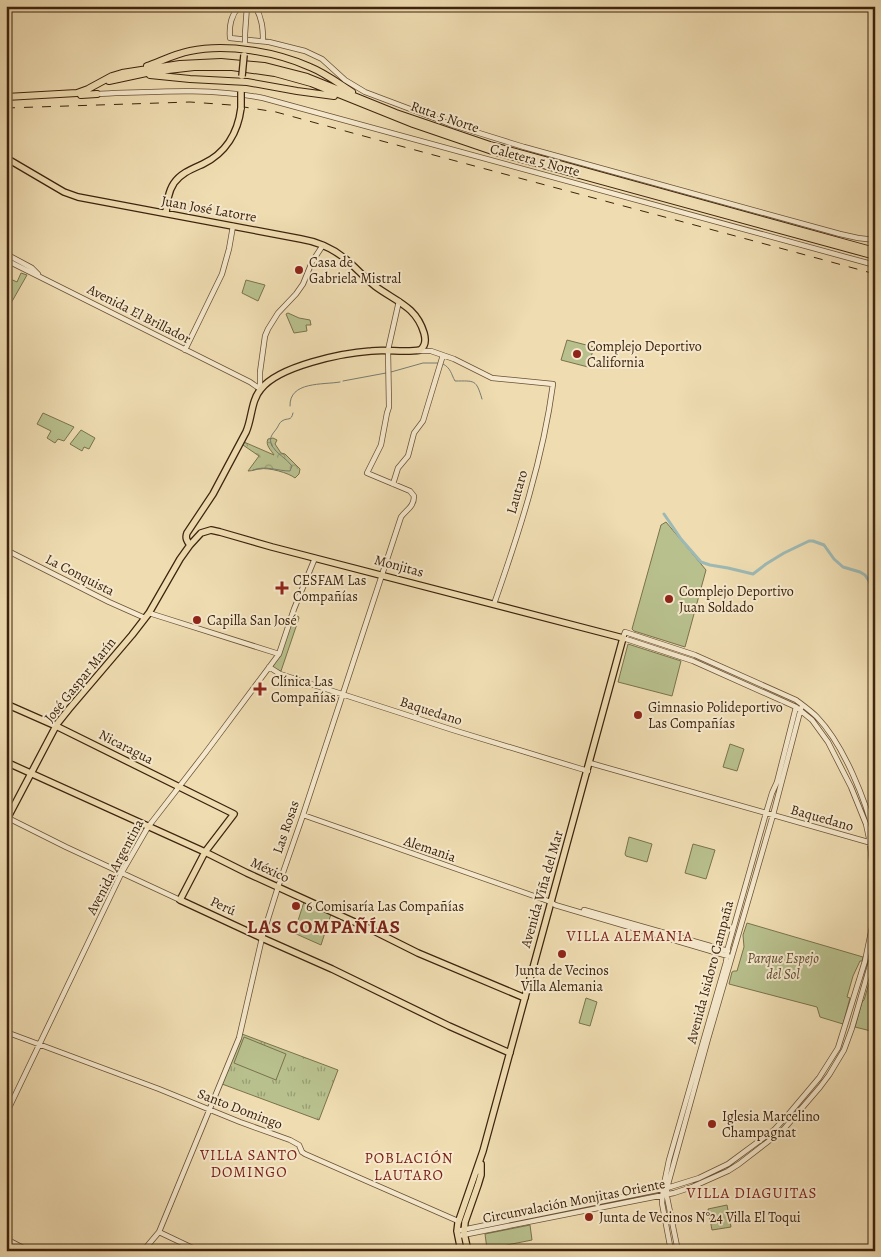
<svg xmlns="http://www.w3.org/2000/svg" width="881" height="1257" font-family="Alegreya,serif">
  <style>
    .grass { fill: url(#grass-tufts); stroke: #7a724d }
    .forest { fill: url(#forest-crowns); stroke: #7a724d }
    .park { fill: #b8c08d; stroke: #7a724d }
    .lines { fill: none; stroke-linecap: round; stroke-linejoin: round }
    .stream { stroke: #777d72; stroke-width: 1 }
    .canal { stroke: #9db9b5; stroke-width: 3 }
    .minor-casing { stroke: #6a5136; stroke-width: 6 }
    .major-casing { stroke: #3d230d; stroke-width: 8 }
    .highway-casing { stroke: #3d230d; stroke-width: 8 }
    .minor { stroke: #f5e8cc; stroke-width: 4.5 }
    .major { stroke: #efdcb1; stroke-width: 5.5 }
    .highway { stroke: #efdcb1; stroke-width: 6 }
    .rail { stroke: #3d230d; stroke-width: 1; stroke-dasharray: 9 9; stroke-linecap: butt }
    .minor-bridge-casing { stroke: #6a5136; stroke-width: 6; stroke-linecap: butt }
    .major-bridge-casing { stroke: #3d230d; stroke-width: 8; stroke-linecap: butt }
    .minor-bridge { stroke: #f5e8cc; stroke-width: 4.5 }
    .major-bridge { stroke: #efdcb1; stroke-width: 5.5 }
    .poi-dot { fill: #8f2418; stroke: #f5e8cc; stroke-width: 2 }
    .labels { text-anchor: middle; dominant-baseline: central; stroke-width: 4; stroke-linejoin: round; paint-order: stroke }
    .street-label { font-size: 14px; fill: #3d230d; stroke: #f5e8cc }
    .poi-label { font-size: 14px; fill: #3d230d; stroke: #f5e8cc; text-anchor: start }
    .park-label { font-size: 14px; font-style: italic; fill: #5c4a2d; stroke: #f5e8cc }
    .neighbourhood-label { font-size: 15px; letter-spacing: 1px; fill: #7a1f14; stroke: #f5e8cc }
    .district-label { font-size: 19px; font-weight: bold; letter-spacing: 1px; fill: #7a1f14; stroke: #f5e8cc }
  </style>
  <defs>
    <pattern id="grass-tufts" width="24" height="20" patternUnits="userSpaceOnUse" patternTransform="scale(1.25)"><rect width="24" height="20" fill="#b8c08d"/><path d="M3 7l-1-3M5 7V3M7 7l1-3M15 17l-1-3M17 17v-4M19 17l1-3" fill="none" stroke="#979c72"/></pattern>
    <pattern id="forest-crowns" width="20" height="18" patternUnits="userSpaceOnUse" patternTransform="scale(1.25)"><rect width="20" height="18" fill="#b8c08d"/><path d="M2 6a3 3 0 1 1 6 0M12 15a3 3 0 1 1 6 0" fill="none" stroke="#979c72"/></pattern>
  </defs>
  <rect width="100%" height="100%" fill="#efdcb1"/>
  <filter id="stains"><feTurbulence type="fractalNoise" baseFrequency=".004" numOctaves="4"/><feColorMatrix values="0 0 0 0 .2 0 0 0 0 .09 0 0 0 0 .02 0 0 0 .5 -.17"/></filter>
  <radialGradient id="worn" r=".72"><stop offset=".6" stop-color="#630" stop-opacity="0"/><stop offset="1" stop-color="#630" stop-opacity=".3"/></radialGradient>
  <path class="grass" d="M 242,1034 L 338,1070 L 319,1120 L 222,1084 Z"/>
  <path class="forest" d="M 273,438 L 277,440 L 275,444 L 281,453 L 285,454 L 300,469 L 299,474 L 295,478 C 289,473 268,467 260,469 C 256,469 253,471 248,471 L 259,456 L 243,445 L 244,442 L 274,455 C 271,450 265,445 268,439 Z"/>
  <path class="park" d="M 21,273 L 27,275 L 6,312 L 6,277 L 17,282 Z
    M 246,280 L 265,285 L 258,301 L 242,293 Z
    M 288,313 L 299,318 L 310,320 L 311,325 L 306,325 L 307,331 L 294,333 L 286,314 Z
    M 567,340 L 594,347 L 588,367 L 561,360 Z
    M 43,413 L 74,427 L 64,441 L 58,439 L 55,443 L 47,438 L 51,431 L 37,424 Z
    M 81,430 L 95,438 L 89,449 L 84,447 L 82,451 L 70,444 Z
    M 666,522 L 706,570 L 685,647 L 634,631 L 632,629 L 661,525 Z
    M 294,615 L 298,616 L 299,618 L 281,671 L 274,669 L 273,666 Z
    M 628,644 L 681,661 L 672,696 L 618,682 Z
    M 730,744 L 744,749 L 737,771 L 723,767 Z
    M 629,837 L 652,844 L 647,862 L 626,856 L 625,854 Z
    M 693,844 L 715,850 L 706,879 L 685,873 Z
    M 304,902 L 331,914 L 321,945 L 294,933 Z
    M 747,923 L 863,957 L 862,961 L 860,961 L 853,976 L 847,997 L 850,998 L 843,1024 L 820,1017 L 817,1007 L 729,984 L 732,972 L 734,971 L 737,971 L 744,947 L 743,935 Z
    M 875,964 L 875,1032 L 855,1027 L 862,1002 L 864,1000 Z
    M 586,998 L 597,1002 L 590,1026 L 579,1023 Z
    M 244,1037 L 286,1054 L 276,1080 L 234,1063 Z
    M 727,1205 L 731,1227 L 712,1230 L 708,1209 Z
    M 530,1225 L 532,1240 L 487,1249 L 485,1234 Z"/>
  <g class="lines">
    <path class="stream" d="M 443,364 C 451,368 451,374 455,381 C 475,381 476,379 482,399
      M 391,372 L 423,363 L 438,363
      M 343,381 L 386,373
      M 290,406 C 289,381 323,385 340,382
      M 253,470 C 266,465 277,471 290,471 L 292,466 C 286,458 277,454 272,446 C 268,437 273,434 277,428 C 279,425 279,423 282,421 C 288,417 291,422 293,413"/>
    <path class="canal" d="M 664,514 L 681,539 L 701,562 L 710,565 L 728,568 L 753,574 L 766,564 L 784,553 L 809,541 L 813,541 L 824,545 L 834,559 L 843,567 L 860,572 L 865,575 L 869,581 L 875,595"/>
    <g class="minor-casing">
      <path id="minor" d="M 239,6 C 231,16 229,25 230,38 L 269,42 L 305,51 L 322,59 L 345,80 L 365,92 L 450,124 L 524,147 L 840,234 L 858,238 L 875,240
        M 255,6 C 262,18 263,28 263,41
        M 245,34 L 247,6
        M 97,94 C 153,92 206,87 263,98 L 875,265
        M 6,254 L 32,268 L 38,274
        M 6,260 L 250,382 L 260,389
        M 185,350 L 222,274 L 229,249 L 233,226
        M 418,351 L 431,351 L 454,359 L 492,378 L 553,384 C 543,459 519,533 494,604
        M 260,388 L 260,372 L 265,336 L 268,329 L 278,313 L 296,294 L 303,284 L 312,262 L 323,245
        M 393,484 L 398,468 L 408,456 L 414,433 L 423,421 L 443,355
        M 6,550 L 109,602 L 145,618
        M 149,613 L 279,654
        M 269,667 L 280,674 L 453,730 L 588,771
        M 590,763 L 875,844
        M 303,815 L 551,902 L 555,905 L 728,956
        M 8,818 L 66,847 L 180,900
        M 584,910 L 728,951
        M 6,1032 L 159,1089 L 240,1122 L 290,1140 L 299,1145 L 302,1152 L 305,1154 L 458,1221
        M 6,1114 L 122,872 L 148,827 L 206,752 L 279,654 L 294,609 L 315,558
        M 457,1231 L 667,1188 L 699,1178 L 728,1164 L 774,1130 L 787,1116 L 819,1078 L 838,1048 L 865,961 L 872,927 L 874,900 L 874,880 L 870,843 L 866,824 L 851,787 L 828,742 L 812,720 L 796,707 L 693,661 L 623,638 L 625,632 L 695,655 L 796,700 C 804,706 811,711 817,717 C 844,745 866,801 875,838
        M 159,1232 L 199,1251
        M 458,1236 L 674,1193 L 692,1187 L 728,1171 L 739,1164 L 783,1130 L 820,1087 L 829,1075 L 844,1050 L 852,1028 L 875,948
        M 6,1239 L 29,1251
        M 143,1251 L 159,1232 L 239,1038 L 262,938 L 278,887 L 303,815 L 401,517 C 407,509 414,507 414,496 L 410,491 L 367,473 L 381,445 L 387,413 L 389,407 L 388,350 L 399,301
        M 671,1251 L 662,1203 L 663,1189 L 669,1160 L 726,962 L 727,955 L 727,951 L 766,813 L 772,793 L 777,782 L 796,707
        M 678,1251 L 667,1197 L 667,1188 L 708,1039 L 773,815 L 801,708"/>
    </g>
    <g class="major-casing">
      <path id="major" d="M 6,158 L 64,192 L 78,197 L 301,239 C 319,242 336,250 349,262 C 358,270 366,279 375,286 C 395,301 416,306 424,333 C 426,340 426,346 420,350 C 405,353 387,349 371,351 C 342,353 279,366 261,389 C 251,400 252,419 246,432 L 213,494 L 187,533 C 185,538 187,541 190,545
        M 166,213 C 167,203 168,192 174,183 C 181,173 192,169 203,164 C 226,153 238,132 241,108
        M 6,704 L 56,726 L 234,814 L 205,852 L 180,900 L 262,938 L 332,969 L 449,1026 L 510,1053
        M 6,762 L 205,852 L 247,873 L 372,930 L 418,953 L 525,998
        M 6,821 L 57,724 L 69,709 L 132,635 L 149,613 L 180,559 L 190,545 L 201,533 L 211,530 L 220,532 L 272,547 L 623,638 L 483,1151 L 458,1223 L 457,1231 L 461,1251
        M 468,1251 L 464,1233 L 465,1222 L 478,1185 L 481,1175 L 481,1164"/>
    </g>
    <g class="highway-casing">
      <path id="highway" d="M 147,66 C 161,61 175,54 190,51 C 227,43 276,52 310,67 C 325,73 338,83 352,92
        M 150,75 L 190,79 L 247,82 L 297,91 L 334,96
        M 109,81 L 151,72 L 194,67 L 232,67 L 275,73 L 311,83 L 413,124 L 492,151 L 875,256
        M 81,95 L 97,94
        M 6,97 L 77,93 L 88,89 L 112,76 L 122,73 L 180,64 L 221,62 L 264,66 L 307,77 L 396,113 L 490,145 L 875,251"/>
    </g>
    <use href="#minor" class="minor"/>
    <use href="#major" class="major"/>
    <use href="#highway" class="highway"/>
    <path class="rail" d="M 6,108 L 190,102 L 231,105 L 276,112 C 475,167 675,219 875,274"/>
    <g class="minor-bridge-casing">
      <path id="minor-bridge" d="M 245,42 L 245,34"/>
    </g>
    <g class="major-bridge-casing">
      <path id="major-bridge" d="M 242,76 L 244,55
        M 241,108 L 241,92"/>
    </g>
    <use href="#minor-bridge" class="minor-bridge"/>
    <use href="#major-bridge" class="major-bridge"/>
  </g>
  <g class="poi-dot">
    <circle cx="299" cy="270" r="5"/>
    <circle cx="577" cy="354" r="5"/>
    <path d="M279.5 580.5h5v5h5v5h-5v5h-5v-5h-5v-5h5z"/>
    <circle cx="669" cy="599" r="5"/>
    <circle cx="197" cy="620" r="5"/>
    <path d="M257.5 681.5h5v5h5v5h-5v5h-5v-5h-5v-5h5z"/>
    <circle cx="638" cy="715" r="5"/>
    <circle cx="296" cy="906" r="5"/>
    <circle cx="562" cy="954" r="5"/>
    <circle cx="712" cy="1124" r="5"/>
    <circle cx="589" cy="1217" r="5"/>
  </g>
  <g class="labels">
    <g class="street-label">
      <text transform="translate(445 117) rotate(19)">Ruta 5 Norte</text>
      <text transform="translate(535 160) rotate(15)">Caletera 5 Norte</text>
      <text transform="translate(209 209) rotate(10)">Juan José Latorre</text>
      <text transform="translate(139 314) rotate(27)">Avenida El Brillador</text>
      <text transform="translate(517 492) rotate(-74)">Lautaro</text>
      <text transform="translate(399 566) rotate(15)">Monjitas</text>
      <text transform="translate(80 575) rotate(27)">La Conquista</text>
      <text transform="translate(80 680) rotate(-51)">José Gaspar Marín</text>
      <text transform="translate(431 711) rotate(18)">Baquedano</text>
      <text transform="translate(126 747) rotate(27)">Nicaragua</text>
      <text transform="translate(822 818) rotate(16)">Baquedano</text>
      <text transform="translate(286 827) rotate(-71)">Las Rosas</text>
      <text transform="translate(430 849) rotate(19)">Alemania</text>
      <text transform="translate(115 867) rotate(-62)">Avenida Argentina</text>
      <text transform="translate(270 870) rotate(25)">México</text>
      <text transform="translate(542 889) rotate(-74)">Avenida Viña del Mar</text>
      <text transform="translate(223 906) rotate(25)">Perú</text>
      <text transform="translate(710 972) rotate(-75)">Avenida Isidoro Campaña</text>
      <text transform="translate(240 1109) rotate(21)">Santo Domingo</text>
      <text transform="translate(574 1201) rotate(-11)">Circunvalación Monjitas Oriente</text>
    </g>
    <g class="poi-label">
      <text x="309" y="262">Casa de<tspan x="309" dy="16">Gabriela Mistral</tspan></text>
      <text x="587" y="346">Complejo Deportivo<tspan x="587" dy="16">California</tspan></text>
      <text x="293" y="580">CESFAM Las<tspan x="293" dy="16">Compañías</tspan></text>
      <text x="679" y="591">Complejo Deportivo<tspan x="679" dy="16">Juan Soldado</tspan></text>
      <text x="207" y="620">Capilla San José</text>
      <text x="271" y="681">Clínica Las<tspan x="271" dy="16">Compañías</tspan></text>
      <text x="648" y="707">Gimnasio Polideportivo<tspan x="648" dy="16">Las Compañías</tspan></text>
      <text x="306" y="906">6 Comisaría Las Compañías</text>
      <text x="562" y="970" text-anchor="middle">Junta de Vecinos<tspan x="562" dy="16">Villa Alemania</tspan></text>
      <text x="722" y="1116">Iglesia Marcelino<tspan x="722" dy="16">Champagnat</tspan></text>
      <text x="599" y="1217">Junta de Vecinos N°24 Villa El Toqui</text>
    </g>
    <g class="park-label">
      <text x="783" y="958">Parque Espejo<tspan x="783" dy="16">del Sol</tspan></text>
    </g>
    <g class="neighbourhood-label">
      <text x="630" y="936">VILLA ALEMANIA</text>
      <text x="249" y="1155">VILLA SANTO<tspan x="249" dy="17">DOMINGO</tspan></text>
      <text x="409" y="1158">POBLACIÓN<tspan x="409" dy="17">LAUTARO</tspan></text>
      <text x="752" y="1193">VILLA DIAGUITAS</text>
    </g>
    <g class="district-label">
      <text x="324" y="927">LAS COMPAÑÍAS</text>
    </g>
  </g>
  <rect width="881" height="1257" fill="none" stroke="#efdcb1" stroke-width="25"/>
  <rect x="8" y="8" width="866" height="1242" fill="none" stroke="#3d230d" stroke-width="2.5"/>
  <rect x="12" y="12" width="856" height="1232" fill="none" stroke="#3d230d"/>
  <rect width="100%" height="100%" filter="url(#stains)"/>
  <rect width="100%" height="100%" fill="url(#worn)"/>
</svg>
